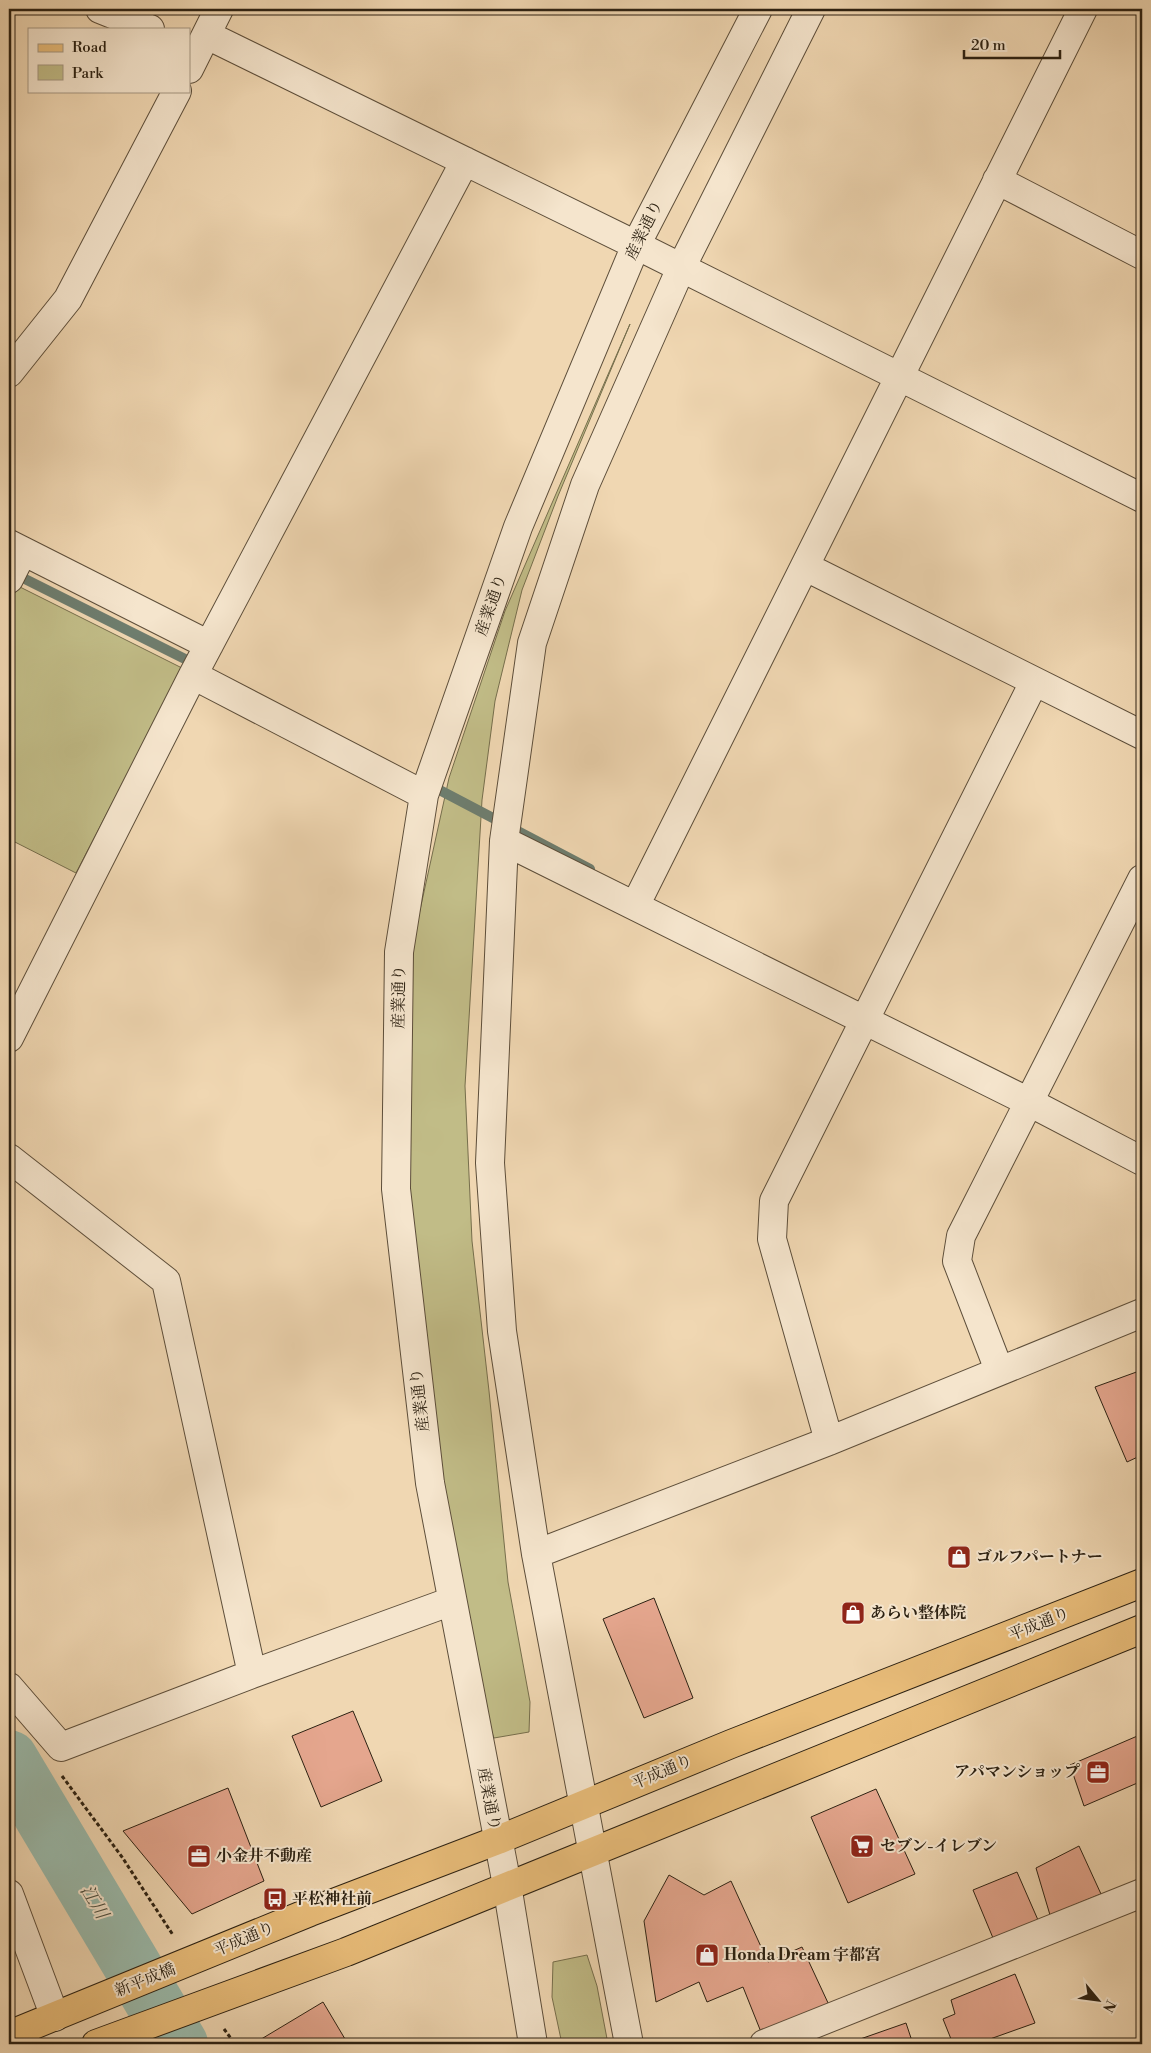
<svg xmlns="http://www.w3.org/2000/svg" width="1151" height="2053" font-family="'Libre Bodoni','Noto Serif JP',serif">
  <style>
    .green { fill: #c1bc87; stroke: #766e4c }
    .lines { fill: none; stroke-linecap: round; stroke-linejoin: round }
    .stream { stroke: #6e7d6e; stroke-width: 10 }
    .river { stroke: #9abaab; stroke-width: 58 }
    .building { fill: #e5a68e; stroke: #2c2112 }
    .minor-casing { stroke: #5d4e3a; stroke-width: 30 }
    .major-casing { stroke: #2c2112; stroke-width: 30 }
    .path { stroke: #2c2112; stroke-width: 3; stroke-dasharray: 4 2.5; stroke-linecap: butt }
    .minor { stroke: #f5e5cd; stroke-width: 28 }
    .major { stroke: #e8bc79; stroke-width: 28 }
    .labels { text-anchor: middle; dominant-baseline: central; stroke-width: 4; stroke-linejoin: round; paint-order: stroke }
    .street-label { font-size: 16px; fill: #2c2112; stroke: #f5e5cd }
    .poi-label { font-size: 16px; font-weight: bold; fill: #2c2112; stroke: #f5e5cd; text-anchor: start }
    .water-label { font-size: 18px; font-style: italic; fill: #4d4f40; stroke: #f5e5cd }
  </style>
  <rect width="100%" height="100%" fill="#f0d7b2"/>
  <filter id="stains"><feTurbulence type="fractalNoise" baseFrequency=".004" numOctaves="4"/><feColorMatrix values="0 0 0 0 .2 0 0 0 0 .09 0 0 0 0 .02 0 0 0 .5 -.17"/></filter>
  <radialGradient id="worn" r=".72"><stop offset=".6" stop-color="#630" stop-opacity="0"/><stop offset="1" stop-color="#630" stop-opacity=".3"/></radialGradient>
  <path class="green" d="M 630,324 L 558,496 L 522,590 L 495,701 L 482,800 L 465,1086 L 472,1241 L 489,1391 L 508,1582 L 530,1702 L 529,1732 L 494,1738 L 481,1705 L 446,1525 L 406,1206 L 411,951 L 449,778 L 505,611 Z
    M 18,586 L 182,668 L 76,873 L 9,839 L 9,605 Z
    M 587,1955 L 597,1986 L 608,2044 L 562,2044 L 552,1997 L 553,1962 Z"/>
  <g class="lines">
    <path class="stream" d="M 13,573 L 197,665
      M 430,785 L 590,869"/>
    <path class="river" d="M 9,1759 L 179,2044"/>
  </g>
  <path class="building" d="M 1142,1370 L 1142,1455 L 1127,1462 L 1095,1387 Z
    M 654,1598 L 693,1698 L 644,1718 L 603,1619 Z
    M 353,1711 L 382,1781 L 321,1807 L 292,1736 Z
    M 1142,1734 L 1142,1781 L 1084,1806 L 1070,1765 Z
    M 228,1788 L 264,1881 L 192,1914 L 123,1831 Z
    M 876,1789 L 915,1874 L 848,1903 L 811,1817 Z
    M 1079,1846 L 1101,1894 L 1050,1915 L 1036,1868 Z
    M 1017,1872 L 1038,1920 L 993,1938 L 973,1890 Z
    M 669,1875 L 704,1895 L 731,1881 L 768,1962 L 802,1947 L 829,2005 L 761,2032 L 743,1987 L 707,2002 L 699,1982 L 656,2002 L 644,1921 Z
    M 1015,1974 L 1035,2023 L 976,2044 L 953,2044 L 943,2019 L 955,2014 L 951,2000 Z
    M 323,2002 L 348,2044 L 253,2044 Z
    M 906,2023 L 913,2044 L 846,2044 Z"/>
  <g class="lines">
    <g class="minor-casing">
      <path id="minor" d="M 100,9 L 150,29
        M 207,35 L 636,245 L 1142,498
        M 189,69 L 219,9
        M 997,180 L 1142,255
        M 9,373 L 68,299 L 177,91
        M 9,544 L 209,645
        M 806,567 L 1142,735
        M 9,579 L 23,551
        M 193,675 L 424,795
        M 504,841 L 1029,1102 L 1142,1161
        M 635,906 L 1083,9
        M 9,1038 L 193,675 L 465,161
        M 9,1158 L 166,1281 L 252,1674
        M 999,1370 L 957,1261 L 961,1236 L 1142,879
        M 829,1441 L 772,1239 L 774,1201 L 1034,682
        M 536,1554 L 829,1441 L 1142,1313
        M 9,1687 L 61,1747 L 252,1674 L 452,1601
        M 9,1894 L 55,2017
        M 533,2044 L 507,1885 L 430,1483 L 396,1189 L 399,952 L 424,795 L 518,527 L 636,245 L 758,9
        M 629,2044 L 536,1554 L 502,1331 L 490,1163 L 504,841 L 532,643 L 585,485 L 681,268 L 811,9
        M 764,2044 L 1142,1893"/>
    </g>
    <g class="major-casing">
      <path id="major" d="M 9,2035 L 310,1912 L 498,1840 L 731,1744 L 1142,1583
        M 96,2044 L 346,1952 L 1142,1629"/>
    </g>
    <path class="path" d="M 62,1776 L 122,1857 L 173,1935
      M 224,2029 L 235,2044"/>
    <use href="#minor" class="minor"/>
    <use href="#major" class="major"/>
  </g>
  <defs>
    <g id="shop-square" transform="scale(1.25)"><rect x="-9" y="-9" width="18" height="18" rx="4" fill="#8f2418" stroke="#f5e5cd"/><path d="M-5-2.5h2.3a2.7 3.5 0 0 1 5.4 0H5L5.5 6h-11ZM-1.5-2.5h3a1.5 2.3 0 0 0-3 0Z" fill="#fff"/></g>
    <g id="office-square" transform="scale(1.25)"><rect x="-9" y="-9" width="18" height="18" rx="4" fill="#8f2418" stroke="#f5e5cd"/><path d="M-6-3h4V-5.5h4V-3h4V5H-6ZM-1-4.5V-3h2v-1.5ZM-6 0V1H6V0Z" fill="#fff"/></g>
    <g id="supermarket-square" transform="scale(1.25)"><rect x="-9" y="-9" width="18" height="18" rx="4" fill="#8f2418" stroke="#f5e5cd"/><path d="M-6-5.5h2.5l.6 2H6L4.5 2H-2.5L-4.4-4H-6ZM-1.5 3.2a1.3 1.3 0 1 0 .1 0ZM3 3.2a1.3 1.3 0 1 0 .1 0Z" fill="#fff"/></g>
    <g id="bus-square" transform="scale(1.25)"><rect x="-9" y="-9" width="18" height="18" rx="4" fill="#8f2418" stroke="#f5e5cd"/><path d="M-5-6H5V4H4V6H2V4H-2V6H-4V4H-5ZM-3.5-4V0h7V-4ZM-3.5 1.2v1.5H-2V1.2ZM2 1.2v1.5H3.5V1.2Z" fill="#fff"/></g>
  </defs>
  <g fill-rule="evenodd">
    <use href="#shop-square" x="959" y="1557"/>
    <use href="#shop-square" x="853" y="1613"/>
    <use href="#office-square" x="1098" y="1772"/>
    <use href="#supermarket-square" x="862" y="1846"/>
    <use href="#office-square" x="199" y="1856"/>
    <use href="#bus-square" x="275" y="1899"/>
    <use href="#shop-square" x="707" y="1955"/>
  </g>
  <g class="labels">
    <g class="street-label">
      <text transform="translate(644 230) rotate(-64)">産業通り</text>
      <text transform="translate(491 605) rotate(-71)">産業通り</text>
      <text transform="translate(399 997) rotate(-89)">産業通り</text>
      <text transform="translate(420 1400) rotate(-97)">産業通り</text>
      <text transform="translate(1039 1624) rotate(-22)">平成通り</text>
      <text transform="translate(662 1772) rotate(-23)">平成通り</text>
      <text transform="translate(489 1799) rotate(79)">産業通り</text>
      <text transform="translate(244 1939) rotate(-23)">平成通り</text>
      <text transform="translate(145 1980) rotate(-22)">新平成橋</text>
    </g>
    <g class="poi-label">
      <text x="976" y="1557">ゴルフパートナー</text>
      <text x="870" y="1613">あらい整体院</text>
      <text x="1080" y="1772" text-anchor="end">アパマンショップ</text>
      <text x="880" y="1846">セブン-イレブン</text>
      <text x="216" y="1856">小金井不動産</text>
      <text x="292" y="1899">平松神社前</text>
      <text x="724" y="1955">Honda Dream 宇都宮</text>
    </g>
    <g class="water-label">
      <text transform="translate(94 1902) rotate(59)">江川</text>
    </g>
  </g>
  <rect width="1151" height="2053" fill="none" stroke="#f0d7b2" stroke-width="30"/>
  <rect x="10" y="10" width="1131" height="2033" fill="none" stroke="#2c2112" stroke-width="2.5"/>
  <rect x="15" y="15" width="1121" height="2023" fill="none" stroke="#2c2112"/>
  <rect x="28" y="28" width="162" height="65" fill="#f5e5cd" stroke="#a59782"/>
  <rect x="38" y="44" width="25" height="8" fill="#e8bc79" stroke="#a59782"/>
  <text x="72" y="52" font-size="15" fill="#2c2112">Road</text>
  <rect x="38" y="65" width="25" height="15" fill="#c1bc87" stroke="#a59782"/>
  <text x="72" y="78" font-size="15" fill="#2c2112">Park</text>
  <g transform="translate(1098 2000) rotate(119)" stroke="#f5e5cd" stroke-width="4" paint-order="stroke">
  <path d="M0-4L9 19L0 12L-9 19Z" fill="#2c2112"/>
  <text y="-8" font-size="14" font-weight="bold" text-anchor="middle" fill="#2c2112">N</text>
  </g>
  <path d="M964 50v8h96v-8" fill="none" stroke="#2c2112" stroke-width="2.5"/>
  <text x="971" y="50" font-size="15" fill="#2c2112" stroke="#f5e5cd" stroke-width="4" paint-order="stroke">20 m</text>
  <rect width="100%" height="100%" filter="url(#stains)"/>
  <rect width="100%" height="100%" fill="url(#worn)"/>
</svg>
